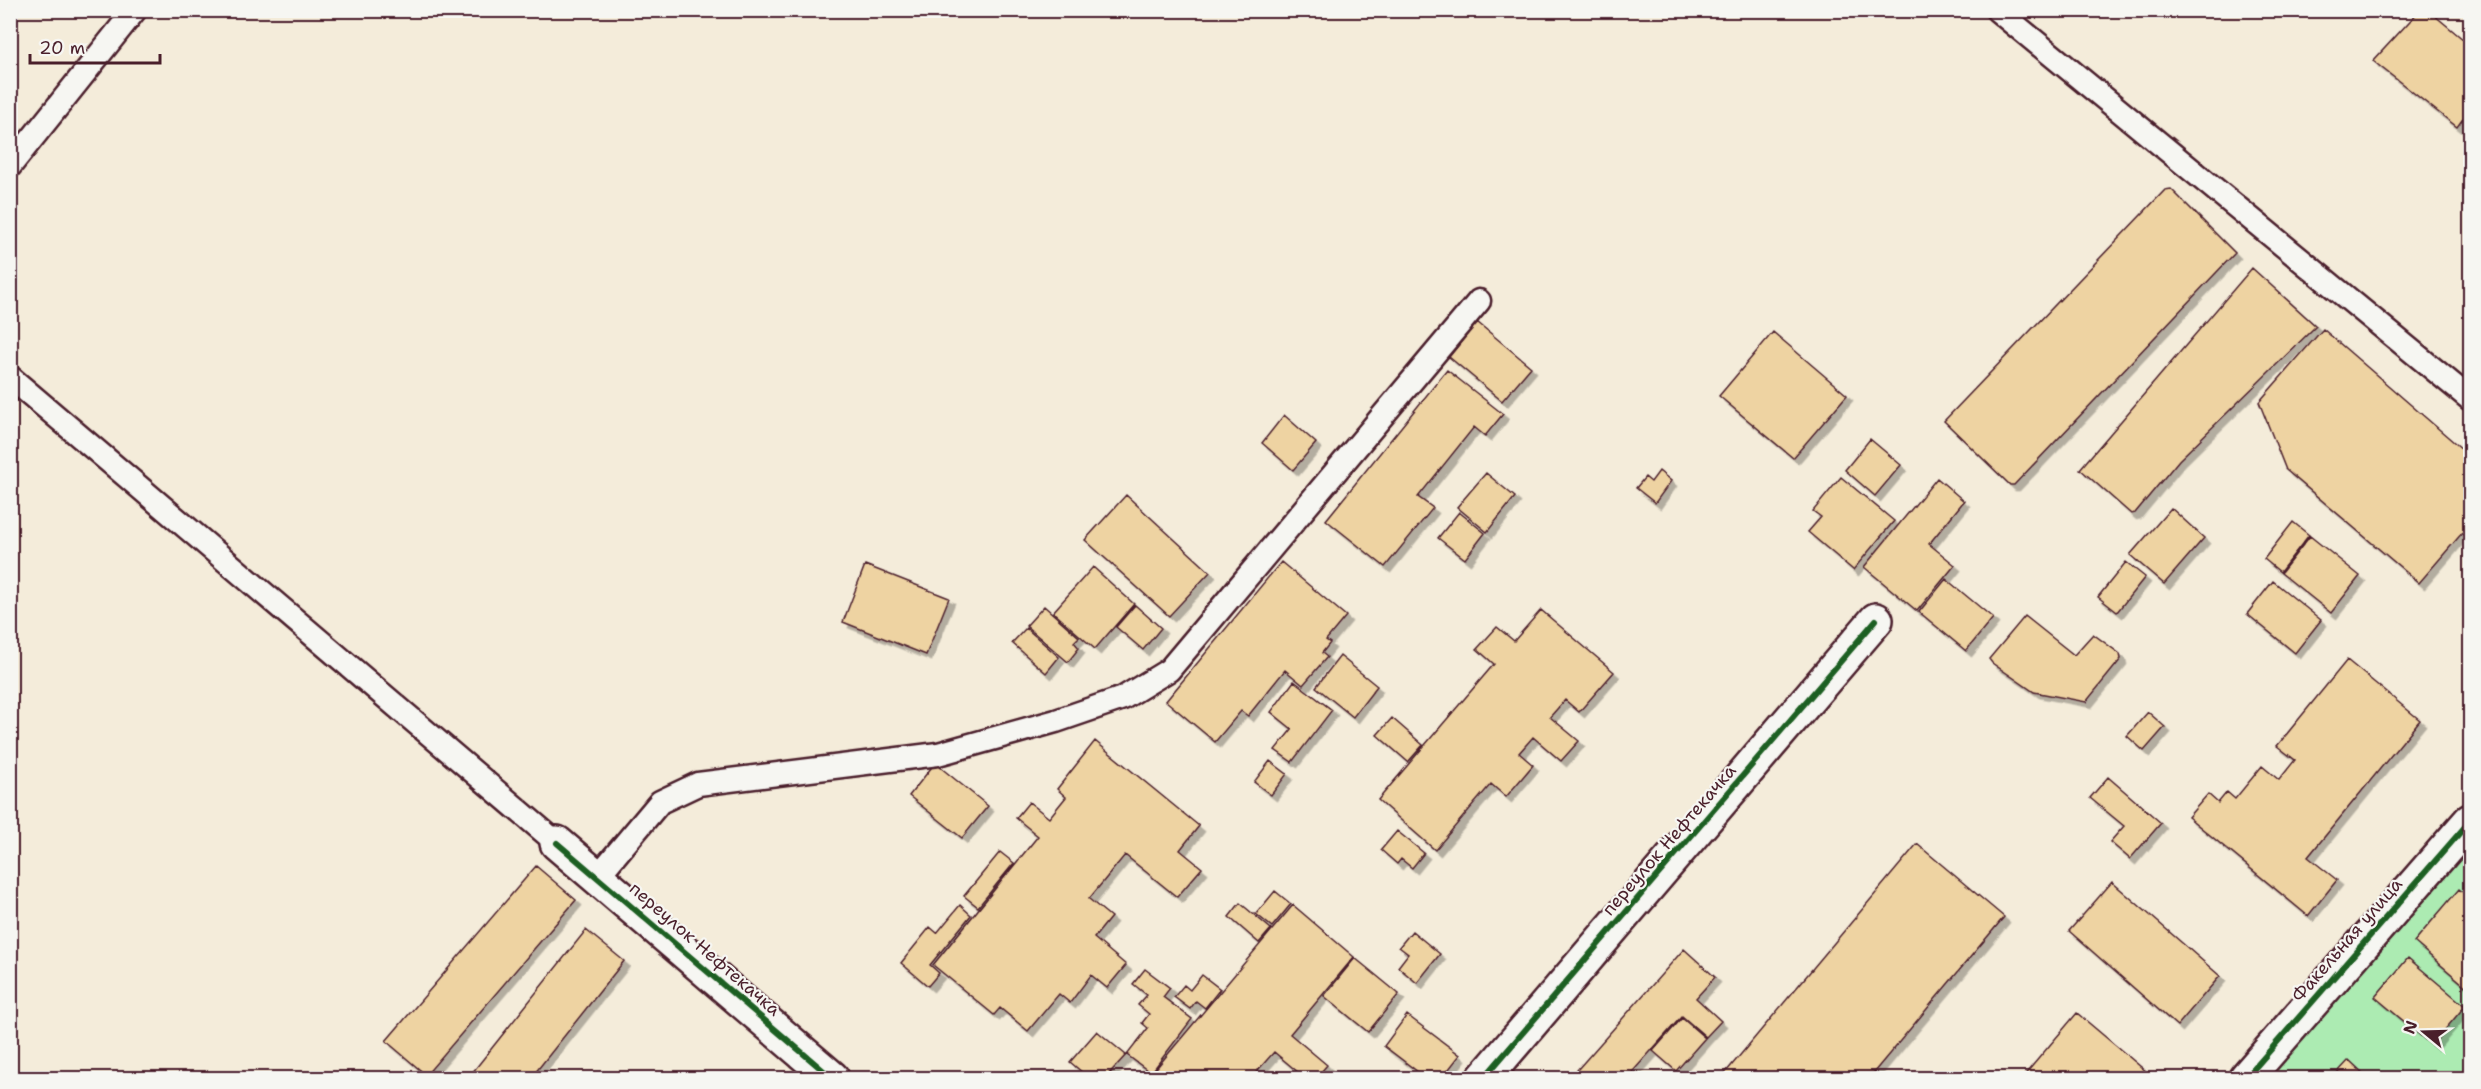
<svg xmlns="http://www.w3.org/2000/svg" width="2481" height="1089" font-family="'Shantell Sans',sans-serif">
  <style>
    .green { fill: #acebb2; stroke: #7b856e; stroke-width: 1.5 }
    .building { fill: #eed3a2; stroke: #4a1f2b; stroke-width: 1.5; filter: url(#shadow) }
    .lines { fill: none; stroke-linecap: round; stroke-linejoin: round }
    .service-casing { stroke: #4a1f2b; stroke-width: 27 }
    .minor-casing { stroke: #4a1f2b; stroke-width: 38 }
    .service { stroke: #f6f6f2; stroke-width: 22 }
    .minor { stroke: #f6f6f2; stroke-width: 33 }
    .cycleway-casing { stroke: #f6f6f2; stroke-width: 10 }
    .cycleway { stroke: #1b5e20; stroke-width: 6 }
    .labels { text-anchor: middle; dominant-baseline: central; stroke-width: 4.5; stroke-linejoin: round; paint-order: stroke }
    .street-label { font-size: 18px; fill: #4a1f2b; stroke: #f6f6f2 }
  </style>
  <defs>
    <filter id="shadow"><feDropShadow dx="5.5" dy="5.5" stdDeviation="0" flood-color="#0004"/></filter>
  </defs>
  <rect width="100%" height="100%" fill="#f4ecda"/>
  <filter id="ink" filterUnits="userSpaceOnUse"><feTurbulence type="fractalNoise" baseFrequency=".0167" numOctaves="2"/><feDisplacementMap in="SourceGraphic" scale="12" xChannelSelector="R" yChannelSelector="G"/><feConvolveMatrix kernelMatrix="1 2 1 2 8 2 1 2 1" color-interpolation-filters="sRGB"/></filter>
  <g filter="url(#ink)">
    <path class="green" d="M 2470,827 L 2470,1078 L 2255,1078 Z"/>
    <path class="building" d="M 2420,10 L 2428,10 L 2470,45 L 2470,109 L 2457,127 L 2373,61 Z
      M 2171,189 L 2235,253 L 2014,485 L 2010,485 L 1944,421 L 2165,190 Z
      M 2252,268 L 2316,326 L 2179,460 L 2135,513 L 2131,514 L 2080,469 Z
      M 1477,322 L 1531,367 L 1502,401 L 1449,357 Z
      M 2323,329 L 2470,456 L 2470,524 L 2419,583 L 2286,470 L 2259,402 Z
      M 1773,332 L 1847,395 L 1793,458 L 1719,396 Z
      M 1447,370 L 1503,414 L 1485,436 L 1474,427 L 1418,497 L 1433,508 L 1385,567 L 1326,520 Z
      M 1284,415 L 1316,443 L 1293,470 L 1262,443 Z
      M 1870,439 L 1901,465 L 1875,496 L 1845,470 Z
      M 1659,471 L 1671,481 L 1655,503 L 1636,488 L 1645,477 L 1651,482 Z
      M 1486,473 L 1515,497 L 1487,532 L 1457,507 Z
      M 1841,477 L 1894,521 L 1853,570 L 1808,532 L 1821,517 L 1813,511 Z
      M 1937,478 L 1964,501 L 1929,544 L 1955,565 L 1917,611 L 1864,567 Z
      M 1126,495 L 1210,572 L 1169,616 L 1085,540 Z
      M 2171,508 L 2204,538 L 2164,584 L 2130,555 Z
      M 1459,512 L 1485,533 L 1465,559 L 1438,538 Z
      M 2293,522 L 2309,535 L 2280,572 L 2264,559 Z
      M 2310,536 L 2360,576 L 2331,613 L 2281,573 Z
      M 1281,562 L 1346,616 L 1326,640 L 1330,643 L 1322,653 L 1327,657 L 1303,685 L 1285,670 L 1248,716 L 1241,711 L 1215,742 L 1166,701 Z
      M 2126,562 L 2145,577 L 2117,612 L 2098,597 Z
      M 865,565 L 949,598 L 926,655 L 843,622 Z
      M 1093,567 L 1134,604 L 1095,649 L 1053,612 Z
      M 1946,579 L 1993,618 L 1966,651 L 1919,612 Z
      M 2273,581 L 2321,620 L 2295,653 L 2247,614 Z
      M 1135,605 L 1161,628 L 1143,650 L 1116,627 Z
      M 1044,606 L 1079,637 L 1074,642 L 1079,648 L 1068,662 L 1026,626 Z
      M 1541,610 L 1614,672 L 1579,712 L 1565,700 L 1550,717 L 1579,741 L 1561,761 L 1533,737 L 1519,753 L 1533,765 L 1506,797 L 1491,784 L 1435,850 L 1378,800 L 1494,664 L 1477,649 L 1497,627 L 1514,641 Z
      M 2025,616 L 2074,655 L 2093,634 L 2120,654 L 2121,659 L 2086,702 L 2034,692 L 1992,663 L 1989,659 Z
      M 1026,628 L 1059,657 L 1046,673 L 1012,643 Z
      M 1340,656 L 1377,686 L 1353,717 L 1316,687 Z
      M 2347,660 L 2420,720 L 2308,857 L 2337,880 L 2308,916 L 2188,817 L 2208,794 L 2218,803 L 2227,792 L 2235,799 L 2262,766 L 2279,780 L 2295,760 L 2277,746 Z
      M 1294,681 L 1332,710 L 1292,762 L 1275,750 L 1292,729 L 1271,712 Z
      M 2148,712 L 2165,727 L 2144,751 L 2127,736 Z
      M 1392,718 L 1423,745 L 1408,762 L 1377,735 Z
      M 1095,741 L 1199,826 L 1180,850 L 1202,868 L 1177,897 L 1125,855 L 1089,899 L 1111,917 L 1094,938 L 1126,965 L 1107,988 L 1091,975 L 1070,1003 L 1059,994 L 1028,1031 L 1000,1008 L 994,1015 L 933,965 L 1038,836 L 1016,818 L 1029,802 L 1049,818 L 1066,797 L 1057,789 Z
      M 1270,761 L 1287,774 L 1271,795 L 1254,782 Z
      M 935,763 L 988,806 L 962,838 L 909,796 Z
      M 2108,777 L 2161,823 L 2130,859 L 2110,842 L 2124,826 L 2090,798 Z
      M 1397,831 L 1424,853 L 1412,868 L 1401,859 L 1397,864 L 1381,850 Z
      M 1917,844 L 2004,917 L 1869,1078 L 1721,1078 Z
      M 1000,852 L 1014,863 L 978,907 L 964,896 Z
      M 536,866 L 576,900 L 426,1075 L 386,1041 Z
      M 2112,882 L 2220,976 L 2177,1026 L 2069,931 Z
      M 2459,889 L 2470,898 L 2470,990 L 2414,942 Z
      M 1275,891 L 1291,904 L 1272,927 L 1256,914 Z
      M 1240,903 L 1271,929 L 1259,943 L 1229,917 Z
      M 960,905 L 971,915 L 930,965 L 939,973 L 928,986 L 901,963 L 930,927 L 937,933 Z
      M 1293,905 L 1354,957 L 1290,1034 L 1327,1065 L 1316,1078 L 1305,1078 L 1274,1052 L 1251,1078 L 1148,1078 Z
      M 586,930 L 624,961 L 531,1078 L 468,1078 Z
      M 1412,931 L 1440,954 L 1417,983 L 1398,967 L 1408,954 L 1399,947 Z
      M 1684,949 L 1715,977 L 1696,998 L 1721,1021 L 1706,1037 L 1682,1016 L 1627,1078 L 1621,1078 L 1615,1073 L 1611,1078 L 1570,1078 Z
      M 1355,958 L 1399,994 L 1368,1032 L 1324,996 Z
      M 2408,958 L 2465,1006 L 2432,1045 L 2375,997 Z
      M 1145,969 L 1170,988 L 1163,997 L 1192,1019 L 1151,1073 L 1127,1055 L 1148,1028 L 1142,1023 L 1149,1014 L 1138,1005 L 1147,995 L 1133,984 Z
      M 1202,975 L 1220,989 L 1205,1008 L 1196,1001 L 1190,1009 L 1174,997 L 1184,985 L 1190,990 Z
      M 2077,1013 L 2154,1078 L 2022,1078 Z
      M 1407,1015 L 1460,1055 L 1442,1078 L 1426,1078 L 1384,1046 Z
      M 1682,1018 L 1705,1038 L 1676,1071 L 1653,1051 Z
      M 1097,1031 L 1126,1055 L 1105,1078 L 1089,1078 L 1070,1062 Z
      M 2349,1060 L 2368,1078 L 2342,1078 L 2336,1074 Z
      M 1111,1073 L 1118,1078 L 1107,1078 Z"/>
    <g class="lines">
      <g class="service-casing">
        <path id="service" d="M 1997,10 L 2470,399
          M 10,166 L 135,10
          M 10,377 L 557,843
          M 598,876 L 660,802 L 698,784 L 938,754 L 1056,721 L 1123,698 L 1169,670 L 1479,301"/>
      </g>
      <g class="minor-casing">
        <path id="minor" d="M 557,843 L 832,1078
          M 1484,1078 L 1876,620
          M 2246,1078 L 2470,821"/>
      </g>
      <use href="#service" class="service"/>
      <use href="#minor" class="minor"/>
      <g class="cycleway-casing">
        <path id="cycleway" d="M 557,843 L 832,1078
          M 1484,1078 L 1876,620
          M 2246,1078 L 2470,821"/>
      </g>
      <use href="#cycleway" class="cycleway"/>
    </g>
  </g>
  <g class="labels">
    <g class="street-label">
      <text transform="translate(1669 840) rotate(-49)">переулок Нефтекачка</text>
      <text transform="translate(2347 940) rotate(-49)">Факельная улица</text>
      <text transform="translate(705 949) rotate(41)">переулок Нефтекачка</text>
    </g>
  </g>
  <rect width="2481" height="1089" fill="none" stroke="#f6f6f2" stroke-width="36"/>
  <rect x="18" y="18" width="2445" height="1053" fill="none" stroke="#4a1f2b" stroke-width="2" filter="url(#ink)"/>
  <g transform="translate(2424 1032) rotate(289)" stroke="#f6f6f2" stroke-width="4.5" paint-order="stroke">
  <path d="M0-4.5L10 22L0 15L-10 22Z" fill="#4a1f2b"/>
  <text y="-9" font-size="16" font-weight="bold" text-anchor="middle" fill="#4a1f2b">N</text>
  </g>
  <path d="M30 54v9h130v-9" fill="none" stroke="#4a1f2b" stroke-width="3"/>
  <text x="39" y="54" font-size="18" fill="#4a1f2b" stroke="#f6f6f2" stroke-width="4.5" paint-order="stroke">20 m</text>
</svg>
